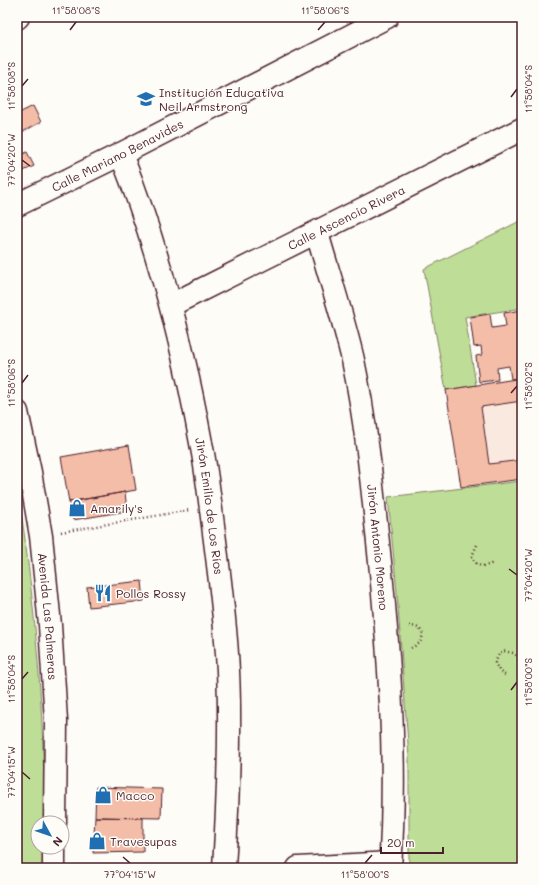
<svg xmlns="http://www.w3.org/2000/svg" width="539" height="885" font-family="Mali,sans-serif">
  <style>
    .built { fill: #fae9df }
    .green { fill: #bede97; stroke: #847e61 }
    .building { fill: #f4bda8; stroke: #4a1f2b }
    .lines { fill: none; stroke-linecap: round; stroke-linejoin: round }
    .street-casing { stroke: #4a1f2b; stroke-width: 25 }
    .secondary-casing { stroke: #4a1f2b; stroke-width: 25 }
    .path { stroke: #4a1f2b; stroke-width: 2.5; stroke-dasharray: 1 3; stroke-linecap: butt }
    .street { stroke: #fdfcf7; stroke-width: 22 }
    .secondary { stroke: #fdfcf7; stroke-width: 22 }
    .ticks { fill: none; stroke: #4a1f2b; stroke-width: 1.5 }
    .labels { text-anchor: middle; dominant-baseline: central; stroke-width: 3; stroke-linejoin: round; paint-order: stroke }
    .poi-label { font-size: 12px; fill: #4a1f2b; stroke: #fdfcf7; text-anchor: start }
    .street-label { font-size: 12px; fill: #4a1f2b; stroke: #fdfcf7 }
    .neatline { fill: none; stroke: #4a1f2b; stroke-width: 1.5 }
    .ticks-label { font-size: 10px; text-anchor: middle; fill: #4a1f2b }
  </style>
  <rect width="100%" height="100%" fill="#fdfcf7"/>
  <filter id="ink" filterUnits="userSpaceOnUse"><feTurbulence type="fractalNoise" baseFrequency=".025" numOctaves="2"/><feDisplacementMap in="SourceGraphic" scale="8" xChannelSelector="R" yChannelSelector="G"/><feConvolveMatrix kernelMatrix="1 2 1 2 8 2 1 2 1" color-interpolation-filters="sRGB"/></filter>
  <g filter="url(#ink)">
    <path class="built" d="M 522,378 L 522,479 L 461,487 L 446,390 Z"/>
    <path class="green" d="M 522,220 L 522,308 L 465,317 L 476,385 L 446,390 L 424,269 Z
      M 522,481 L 522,868 L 409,868 L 409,758 L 397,593 L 388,497 Z
      M 17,484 C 34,594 45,711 44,823 L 38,823 L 38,847 L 44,847 L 42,868 L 17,868 Z"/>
    <path class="building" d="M 33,106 L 41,122 L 17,135 L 17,114 Z
      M 27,152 L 34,166 L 17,174 L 17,157 Z
      M 522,310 L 522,340 L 520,341 L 522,348 L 522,377 L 511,379 L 509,366 L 497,368 L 498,380 L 479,382 L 476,356 L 482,355 L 481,346 L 474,347 L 470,317 L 490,314 L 492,328 L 506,326 L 504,313 Z
      M 522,378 L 522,401 L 481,407 L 489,464 L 522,460 L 522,479 L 461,487 L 446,390 Z
      M 129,445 L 136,490 L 69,502 L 61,457 Z
      M 125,492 L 127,511 L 73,520 L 69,502 Z
      M 142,581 L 144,601 L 89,607 L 87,587 Z
      M 96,787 L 162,789 L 161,818 L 95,817 Z
      M 95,817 L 143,818 L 143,852 L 93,853 Z"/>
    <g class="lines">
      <g class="street-casing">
        <g id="street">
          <path d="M 17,18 L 18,17"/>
          <path id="s1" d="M 121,154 C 158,247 183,345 201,443 C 207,472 210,503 214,533 C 220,579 226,625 228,671 C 231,737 228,802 224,868"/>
          <path id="s2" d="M 17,205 L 121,154 L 387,17"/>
          <path id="s3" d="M 317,233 C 329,275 343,317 353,360 C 367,426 373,495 380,562 C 390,664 397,766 390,868"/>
          <path id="s4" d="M 171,305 L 522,129"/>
          <path d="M 298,868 L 390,863"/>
        </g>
      </g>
      <g class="secondary-casing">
        <g id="secondary">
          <path id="s5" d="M 17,412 L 30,472 L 41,536 L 50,625 L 56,721 L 55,823"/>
          <path d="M 54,868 L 54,847"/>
        </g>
      </g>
      <path class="path" d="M 61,532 L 190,510
        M 477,545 L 472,556 C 476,567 482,568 493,563
        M 409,626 C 416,626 421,628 423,635 L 420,643 L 411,648
        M 505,675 L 500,672 L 495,663 L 499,654 L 504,651 L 513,653 L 520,658"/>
      <use href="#street" class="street"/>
      <use href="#secondary" class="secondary"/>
    </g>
  </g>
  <path class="ticks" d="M 70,30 L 76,22M 318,30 L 325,22M 22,86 L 28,79M 511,97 L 517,89M 22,160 L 30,166M 22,383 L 28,375M 511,393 L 517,386M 509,569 L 517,575M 22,679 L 28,672M 511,690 L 517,682M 22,772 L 30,779M 123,857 L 130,863M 365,863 L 372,855"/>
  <defs>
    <g id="school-bare" transform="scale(1.38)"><path d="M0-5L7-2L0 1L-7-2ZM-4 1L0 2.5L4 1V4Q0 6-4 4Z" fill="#1f6fb2" stroke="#fdfcf7" stroke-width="2.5" paint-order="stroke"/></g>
    <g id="shop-bare" transform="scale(1.38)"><path d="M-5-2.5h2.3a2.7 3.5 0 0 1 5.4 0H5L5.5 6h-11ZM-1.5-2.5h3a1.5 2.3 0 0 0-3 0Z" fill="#1f6fb2" stroke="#fdfcf7" stroke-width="2.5" paint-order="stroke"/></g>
    <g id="restaurant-bare" transform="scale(1.38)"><path d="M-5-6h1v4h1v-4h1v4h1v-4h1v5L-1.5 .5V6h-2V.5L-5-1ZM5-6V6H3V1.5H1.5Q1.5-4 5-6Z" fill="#1f6fb2" stroke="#fdfcf7" stroke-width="2.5" paint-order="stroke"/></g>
  </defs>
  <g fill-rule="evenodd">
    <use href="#school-bare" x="146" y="99"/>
    <use href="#shop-bare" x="77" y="508"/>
    <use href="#restaurant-bare" x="103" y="593"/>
    <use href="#shop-bare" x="103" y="795"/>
    <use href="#shop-bare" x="97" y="841"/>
  </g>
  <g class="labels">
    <g class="poi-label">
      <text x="159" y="92">Institución Educativa<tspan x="159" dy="14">Neil Armstrong</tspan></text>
      <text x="90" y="508">Amarily's</text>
      <text x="116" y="593">Pollos Rossy</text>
      <text x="116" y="795">Macco</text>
      <text x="110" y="841">Travesupas</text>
    </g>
    <g class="street-label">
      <text stroke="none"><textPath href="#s2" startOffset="112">Calle Mariano Benavides</textPath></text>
      <text stroke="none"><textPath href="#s4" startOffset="196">Calle Ascencio Rivera</textPath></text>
      <text stroke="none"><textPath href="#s1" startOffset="364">Jirón Emilio de Los Ríos</textPath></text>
      <text stroke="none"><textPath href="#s3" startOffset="321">Jirón Antonio Moreno</textPath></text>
      <text stroke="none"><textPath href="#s5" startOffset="207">Avenida Las Palmeras</textPath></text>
    </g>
  </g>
  <rect width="539" height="885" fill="none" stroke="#fdfcf7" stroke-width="44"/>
  <g transform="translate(50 835) rotate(130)"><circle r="19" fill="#fdfcf7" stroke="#b5a4a5"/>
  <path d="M0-3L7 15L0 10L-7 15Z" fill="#1f6fb2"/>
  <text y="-6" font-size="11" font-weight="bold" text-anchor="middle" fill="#4a1f2b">N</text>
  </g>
  <path d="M381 847v6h62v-6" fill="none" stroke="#4a1f2b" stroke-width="2"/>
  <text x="387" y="847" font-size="12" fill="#4a1f2b" stroke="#fdfcf7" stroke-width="3" paint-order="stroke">20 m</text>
  <rect x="22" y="22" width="495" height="841" class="neatline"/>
  <g class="ticks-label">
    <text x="76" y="14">11°58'08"S</text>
    <text x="325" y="14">11°58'06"S</text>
    <text transform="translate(11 86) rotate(-90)" y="4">11°58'08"S</text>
    <text transform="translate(528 89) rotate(-90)" y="4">11°58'04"S</text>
    <text transform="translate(11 160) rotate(-90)" y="4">77°04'20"W</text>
    <text transform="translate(11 383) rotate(-90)" y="4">11°58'06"S</text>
    <text transform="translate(528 386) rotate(-90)" y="4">11°58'02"S</text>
    <text transform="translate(528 575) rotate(-90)" y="4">77°04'20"W</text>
    <text transform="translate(11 679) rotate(-90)" y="4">11°58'04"S</text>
    <text transform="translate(528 682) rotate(-90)" y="4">11°58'00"S</text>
    <text transform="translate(11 772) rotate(-90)" y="4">77°04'15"W</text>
    <text x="130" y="878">77°04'15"W</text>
    <text x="365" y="878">11°58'00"S</text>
  </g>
</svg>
